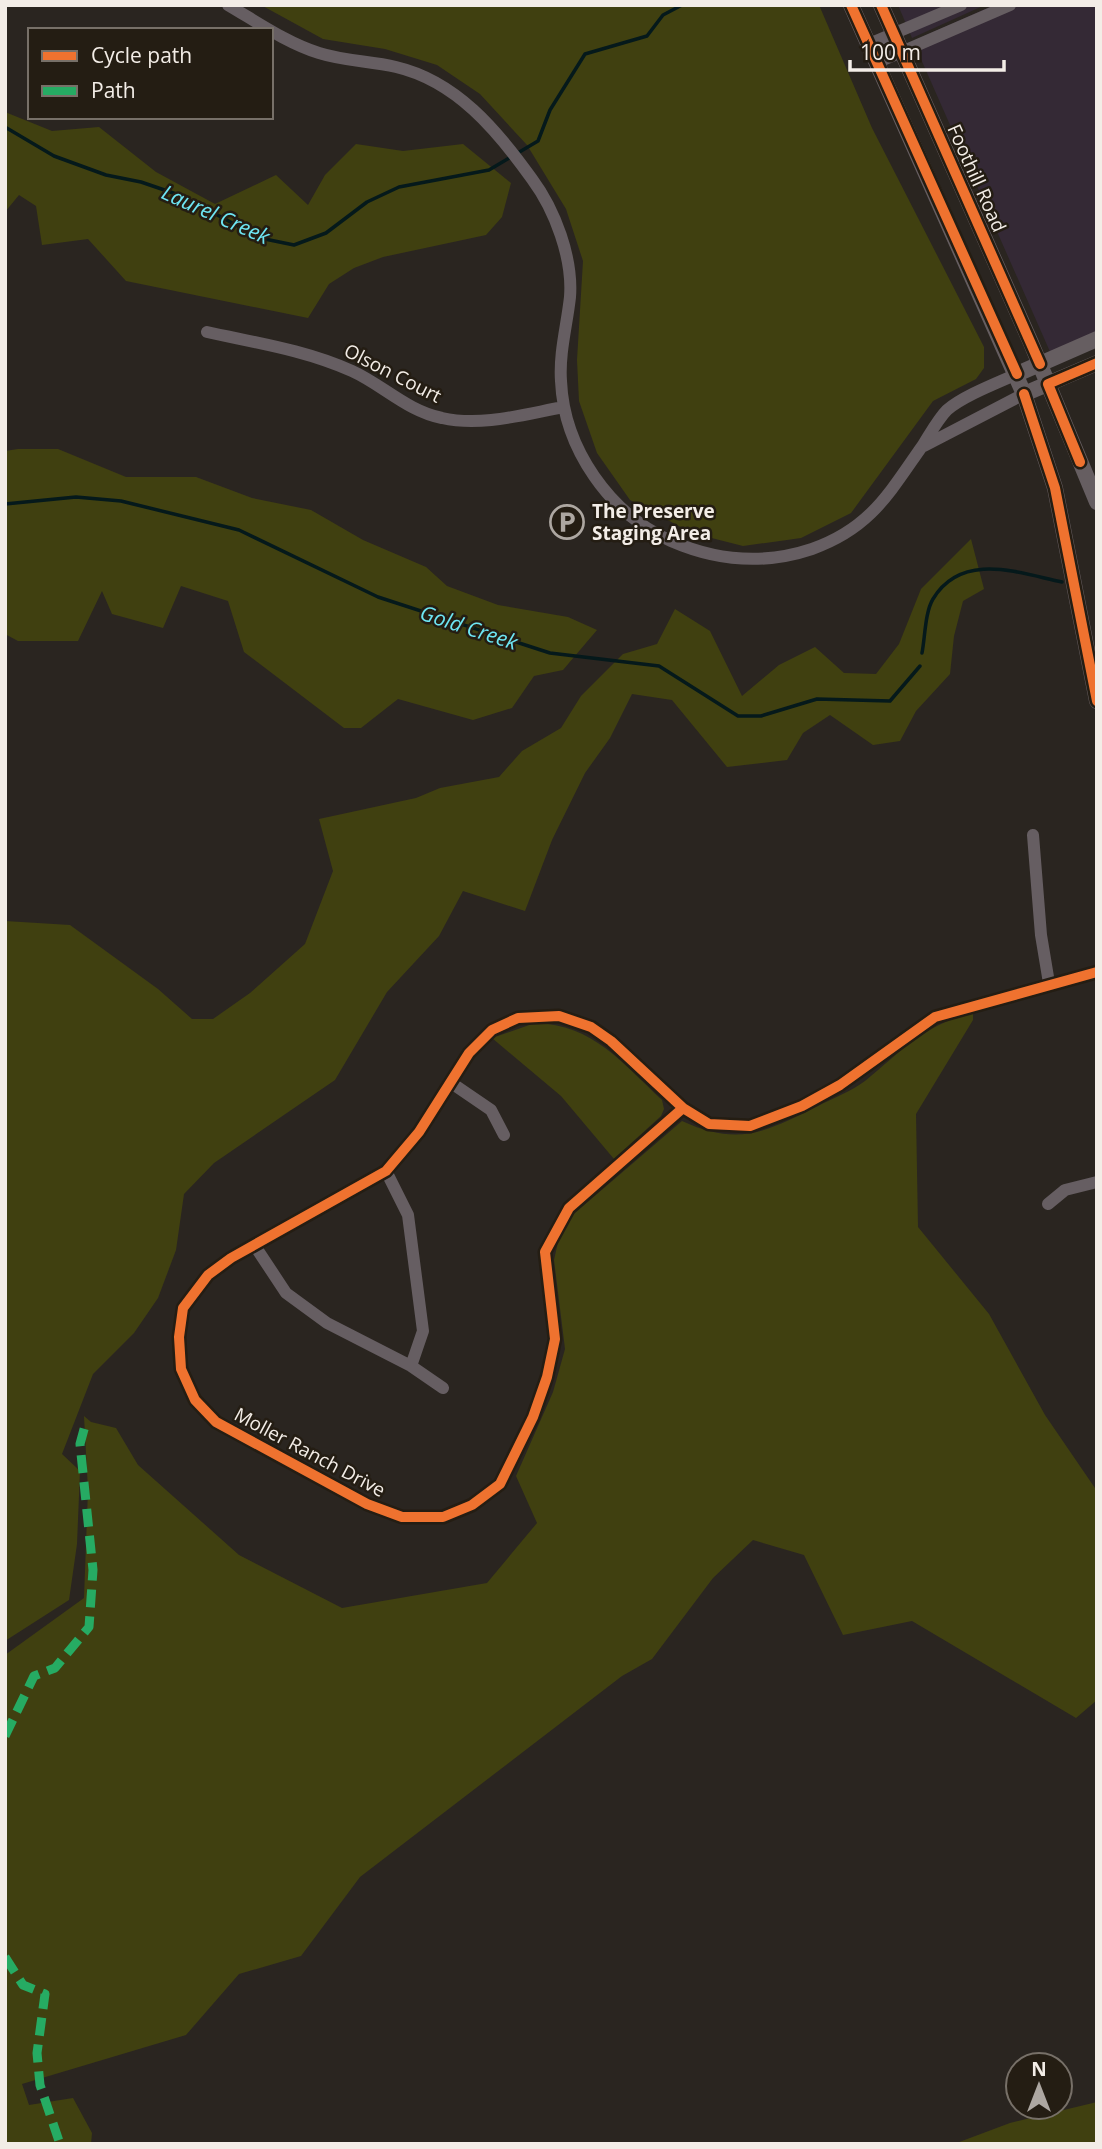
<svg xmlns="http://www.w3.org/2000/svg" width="1102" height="2149" font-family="'Open Sans',sans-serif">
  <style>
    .commercial { fill: #342935 }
    .green { fill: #404010 }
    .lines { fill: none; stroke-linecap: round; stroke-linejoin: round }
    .stream { stroke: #05191b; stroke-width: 3.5 }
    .minor { stroke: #665e62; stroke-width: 12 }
    .major { stroke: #665e61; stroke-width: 16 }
    .quiet { stroke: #26ab63; stroke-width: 9; stroke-dasharray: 18 9; stroke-linecap: butt }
    .cycleway-casing { stroke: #241d13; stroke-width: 15 }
    .cycleway { stroke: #ef722f; stroke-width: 10 }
    .labels { text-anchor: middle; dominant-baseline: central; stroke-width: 5; stroke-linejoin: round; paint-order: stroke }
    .street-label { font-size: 19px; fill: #f3ede7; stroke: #241d13 }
    .poi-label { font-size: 19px; font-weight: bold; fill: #f3ede7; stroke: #241d13; text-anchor: start }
    .water-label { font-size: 21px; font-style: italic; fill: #6ee6f3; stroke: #241d13 }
  </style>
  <rect width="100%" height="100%" fill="#2a2520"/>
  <path class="commercial" d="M 898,5 L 985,5 L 912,38 Z
    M 994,5 L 1097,5 L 1097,333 L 1051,354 L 913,41 Z"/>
  <path class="green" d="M 261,5 L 819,5 L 872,128 L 984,347 L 984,368 L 976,379 L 933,401 L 851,513 L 801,538 L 743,546 L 692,533 L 630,500 L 597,453 L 579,401 L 577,360 L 583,261 L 566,209 L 527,145 L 480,94 L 437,65 L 385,49 L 323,39 Z
    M 5,112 L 52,131 L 99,127 L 156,172 L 215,204 L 276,175 L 308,205 L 325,175 L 356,144 L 403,151 L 463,144 L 511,183 L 502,217 L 486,235 L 383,257 L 354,268 L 329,284 L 308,318 L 126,281 L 88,239 L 42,245 L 36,206 L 19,195 L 5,212 Z
    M 18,449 L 58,449 L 126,477 L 196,477 L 252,498 L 311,510 L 363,540 L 426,567 L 447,586 L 498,605 L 568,617 L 597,630 L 563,670 L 534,676 L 512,708 L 473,720 L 398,699 L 361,728 L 344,728 L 244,652 L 228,601 L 181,586 L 163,628 L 112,614 L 102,591 L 78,641 L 18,641 L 5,634 L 5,451 Z
    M 971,539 L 984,589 L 963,601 L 954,636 L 950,674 L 916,711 L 900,741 L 873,745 L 830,715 L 803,733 L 787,760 L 727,767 L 672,700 L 632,694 L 610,738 L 585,773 L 552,840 L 525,911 L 463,891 L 439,936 L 387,992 L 335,1080 L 214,1163 L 184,1194 L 176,1250 L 158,1298 L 134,1333 L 93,1374 L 62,1454 L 80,1471 L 77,1544 L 69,1600 L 5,1641 L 5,921 L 70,925 L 158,989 L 192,1019 L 213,1019 L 250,993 L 305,944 L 333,871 L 319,819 L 416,798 L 440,788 L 499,777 L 522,751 L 561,728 L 581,696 L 623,654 L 657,644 L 675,609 L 710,631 L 742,696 L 779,665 L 815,647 L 844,673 L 876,674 L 899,644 L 921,589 Z
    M 973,1012 L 973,1020 L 916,1114 L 918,1227 L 989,1314 L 1045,1415 L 1097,1491 L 1097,1700 L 1076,1718 L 912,1621 L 843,1635 L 804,1555 L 753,1540 L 713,1578 L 652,1659 L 622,1676 L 360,1877 L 301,1956 L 239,1974 L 186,2035 L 22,2084 L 29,2105 L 73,2098 L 92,2133 L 91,2144 L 5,2144 L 5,1655 L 84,1598 L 88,1490 L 84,1416 L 91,1422 L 116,1428 L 138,1465 L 239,1555 L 342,1608 L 487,1583 L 537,1523 L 516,1476 L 553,1392 L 565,1349 L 554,1260 L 558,1242 L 569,1218 L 682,1121 C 739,1147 765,1132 818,1106 C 833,1098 852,1091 865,1081 C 905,1048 922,1027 973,1012 Z
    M 535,1023 C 594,1025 621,1062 662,1100 L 664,1109 L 661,1116 L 614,1159 L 561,1096 L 492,1038 Z
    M 1097,2102 L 1097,2144 L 954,2144 L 1010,2123 Z"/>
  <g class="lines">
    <path class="stream" d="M 5,127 L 54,156 L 106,175 L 141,182 L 182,196 L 260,238 L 294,245 L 326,233 L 367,202 L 399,187 L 489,170 L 538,141 L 550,110 L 585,54 L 647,36 L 663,15 L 682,5
      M 5,504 L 76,497 L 121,501 L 239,530 L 378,597 L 550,653 L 659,666 L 738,716 L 761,716 L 817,699 L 890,701 L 920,666
      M 922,653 C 925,638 925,612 933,599 C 962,551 1019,573 1062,582"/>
    <path class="minor" d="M 228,5 C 257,22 287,43 319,53 C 344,61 370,61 396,67 C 456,81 497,130 532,179 C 555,210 573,258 570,297 C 567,325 559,353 561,381 C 564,449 610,514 671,541 C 717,561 764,565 812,549 C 871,528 889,493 923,445 C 930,434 938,419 947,410 C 963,396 997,383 1017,374
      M 869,44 L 961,5
      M 876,63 L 1010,5
      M 207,332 C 257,343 305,350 352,371 C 383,385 407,411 442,418 C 482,427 525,414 564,407
      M 924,446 L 1024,394
      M 1033,835 L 1041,935 L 1049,983
      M 450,1082 L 491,1110 L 504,1135
      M 683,1108 L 569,1208 L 545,1252 L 555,1339 L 547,1377 L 533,1417 L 500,1484 L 472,1505 L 443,1517 L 402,1517 L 367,1504 L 216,1422 L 195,1400 L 181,1369 L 179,1337 L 183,1308 L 208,1275 L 231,1258 L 386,1171 L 419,1132 L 469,1053 L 492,1030 L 518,1018 L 559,1016 L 591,1027 L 611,1041 L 683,1108 L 709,1124 L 750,1126 L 802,1106 L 840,1085 L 935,1017 L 1097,972
      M 386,1171 L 408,1215 L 423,1331 L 411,1366
      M 1048,1204 L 1065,1190 L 1097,1182
      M 255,1246 L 286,1293 L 327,1323 L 411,1366 L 443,1388"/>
    <path class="major" d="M 851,5 L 1024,394 L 1055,488 L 1097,701
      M 881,5 L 1031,343 L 1097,502
      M 1017,374 L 1097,339
      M 1024,394 L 1097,363"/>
    <path class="quiet" d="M 5,1736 L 34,1676 L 55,1668 L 89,1627 L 93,1570 L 80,1444 L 86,1422
      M 5,1957 L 23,1985 L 45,1994 L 37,2053 L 40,2085 L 60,2144"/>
    <g class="cycleway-casing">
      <path id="cycleway" d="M 851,5 L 1017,374
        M 881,5 L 1040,364
        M 1024,394 L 1055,488 L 1097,701
        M 1080,462 L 1048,384 L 1097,363
        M 683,1108 L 569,1208 L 545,1252 L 555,1339 L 547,1377 L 533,1417 L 500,1484 L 472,1505 L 443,1517 L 402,1517 L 367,1504 L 216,1422 L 195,1400 L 181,1369 L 179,1337 L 183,1308 L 208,1275 L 231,1258 L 386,1171 L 419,1132 L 469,1053 L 492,1030 L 518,1018 L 559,1016 L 591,1027 L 611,1041 L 683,1108 L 709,1124 L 750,1126 L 802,1106 L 840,1085 L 935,1017 L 1097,972"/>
    </g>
    <use href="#cycleway" class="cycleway"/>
  </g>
  <defs>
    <g id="parking-ring" transform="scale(1.75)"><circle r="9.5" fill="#241d13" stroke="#ada7a1" stroke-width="1.5"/><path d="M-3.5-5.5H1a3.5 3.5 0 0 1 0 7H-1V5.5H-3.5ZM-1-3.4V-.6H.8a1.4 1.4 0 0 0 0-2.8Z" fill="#ada7a1"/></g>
  </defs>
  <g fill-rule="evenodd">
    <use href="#parking-ring" x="567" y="522"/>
  </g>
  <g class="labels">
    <g class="street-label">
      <text transform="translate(977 178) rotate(66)">Foothill Road</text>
      <text transform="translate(393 373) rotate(27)">Olson Court</text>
      <text transform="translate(310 1452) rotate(28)">Moller Ranch Drive</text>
    </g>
    <g class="poi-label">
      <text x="592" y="511">The Preserve<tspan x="592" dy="22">Staging Area</tspan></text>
    </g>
    <g class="water-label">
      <text transform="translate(216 214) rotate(24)">Laurel Creek</text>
      <text transform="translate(469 627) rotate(18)">Gold Creek</text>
    </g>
  </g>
  <rect width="1102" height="2149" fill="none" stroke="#f3ede7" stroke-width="14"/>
  <rect x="28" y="28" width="245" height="91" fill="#241d13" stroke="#777068" stroke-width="2"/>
  <rect x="42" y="51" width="35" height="10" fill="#ef722f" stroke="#777068" stroke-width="2"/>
  <text x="91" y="63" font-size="21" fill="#f3ede7">Cycle path</text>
  <rect x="42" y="86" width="35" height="10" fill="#26ab63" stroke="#777068" stroke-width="2"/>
  <text x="91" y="98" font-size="21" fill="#f3ede7">Path</text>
  <g transform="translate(1039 2086)"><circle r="33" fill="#241d13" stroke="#777068" stroke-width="2"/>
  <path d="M0-5L12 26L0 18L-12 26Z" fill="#ada7a1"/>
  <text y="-10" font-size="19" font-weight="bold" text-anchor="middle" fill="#f3ede7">N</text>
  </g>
  <path d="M850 60v10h154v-10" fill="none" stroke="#f3ede7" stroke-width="3.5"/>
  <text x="860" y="60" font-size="21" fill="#f3ede7" stroke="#241d13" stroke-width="5" paint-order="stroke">100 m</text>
</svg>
